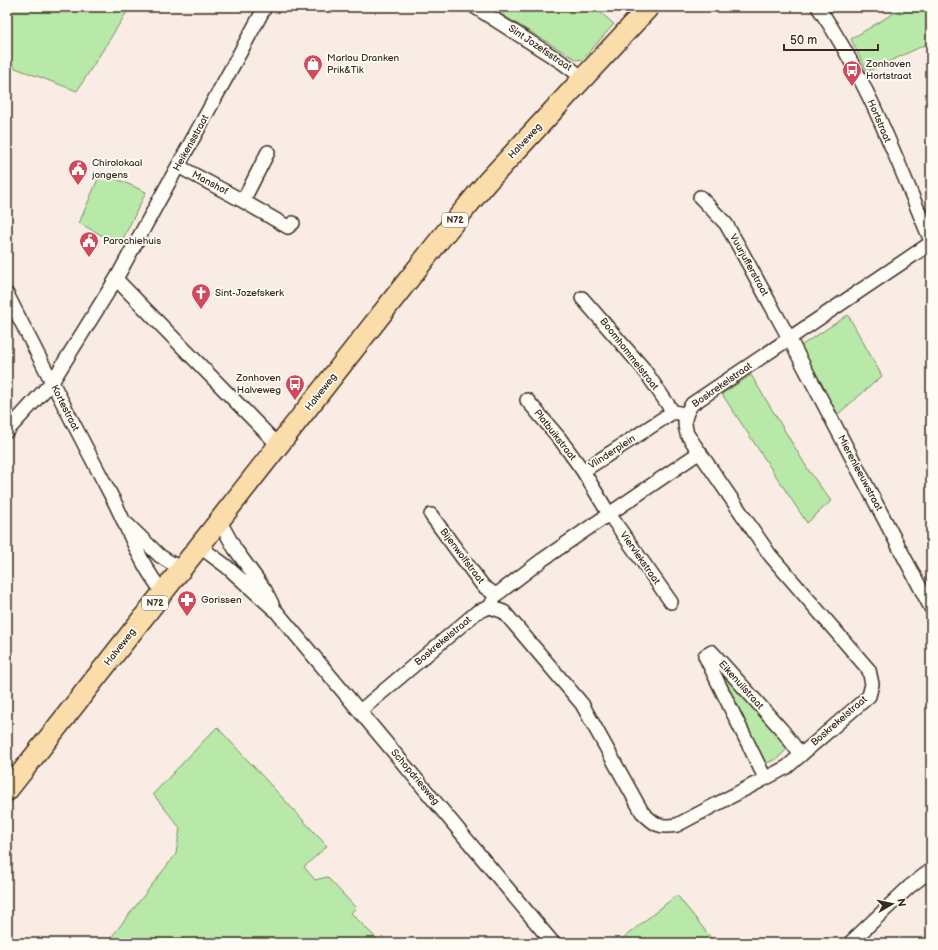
<svg xmlns="http://www.w3.org/2000/svg" width="938" height="950" font-family="'Balsamiq Sans',sans-serif">
  <style>
    .green { fill: #b8e9a9; stroke: #7a8a64 }
    .lines { fill: none; stroke-linecap: round; stroke-linejoin: round }
    .minor-casing { stroke: #3b2a1e; stroke-width: 16 }
    .primary-casing { stroke: #3b2a1e; stroke-width: 23 }
    .minor { stroke: #fdfcf7; stroke-width: 13 }
    .primary { stroke: #faddab; stroke-width: 20 }
    .labels { text-anchor: middle; dominant-baseline: central; stroke-width: 3.5; stroke-linejoin: round; paint-order: stroke }
    .shield { fill: #fdfcf7; stroke: #75695f; stroke-width: 1 }
    .shield-label { font-size: 9px; font-weight: bold; fill: #3b2a1e }
    .street-label { font-size: 10px; fill: #3b2a1e; stroke: #fdfcf7 }
    .poi-label { font-size: 10px; fill: #3b2a1e; stroke: #fdfcf7; text-anchor: start }
  </style>
  <rect width="100%" height="100%" fill="#f8ece4"/>
  <filter id="ink" filterUnits="userSpaceOnUse"><feTurbulence type="fractalNoise" baseFrequency=".025" numOctaves="2"/><feDisplacementMap in="SourceGraphic" scale="8" xChannelSelector="R" yChannelSelector="G"/><feConvolveMatrix kernelMatrix="1 2 1 2 8 2 1 2 1" color-interpolation-filters="sRGB"/></filter>
  <g filter="url(#ink)">
    <path class="green" d="M 7,7 L 130,7 L 77,91 L 7,65 Z
      M 489,7 L 594,7 L 614,24 L 583,59 L 577,60 Z
      M 904,7 L 931,7 L 931,42 L 867,72 L 851,39 Z
      M 101,172 L 146,192 L 120,245 L 79,223 Z
      M 848,315 L 882,376 L 838,414 L 799,347 Z
      M 751,375 L 809,471 L 831,501 L 807,523 L 722,394 Z
      M 713,667 L 719,667 L 789,747 L 778,758 L 763,765 Z
      M 217,727 L 327,846 L 304,867 L 315,880 L 327,877 L 356,908 L 351,913 L 381,943 L 107,943 L 176,854 L 180,828 L 153,794 Z
      M 677,895 L 715,943 L 617,943 Z"/>
    <g class="lines">
      <g class="minor-casing">
        <path id="minor" d="M 475,7 L 563,63 L 583,78
          M 818,7 C 867,78 897,161 931,241
          M 178,166 L 243,201 L 268,152
          M 700,197 L 726,224 L 738,245 L 789,338 L 931,608
          M 243,201 L 288,227 L 293,223
          M 116,279 L 279,446
          M 7,294 C 42,363 77,431 113,499 C 129,530 140,565 163,592
          M 582,298 L 643,368 L 673,412
          M 527,400 L 560,439 L 583,471
          M 685,414 L 673,412 L 583,471 L 609,514 L 700,452
          M 7,431 L 52,382 L 116,279 L 265,7
          M 431,515 L 483,586 L 496,595
          M 219,520 L 235,549 L 265,590 L 272,604
          M 127,524 L 160,556 L 181,569
          M 199,546 L 226,566 L 276,611 L 553,943
          M 490,607 L 496,595 L 542,560 L 609,514 L 671,602
          M 360,711 L 477,612 L 490,607 L 504,612 L 582,704 L 642,812 C 655,825 659,828 677,825 L 787,767 L 869,696 L 872,684 L 869,670 L 770,555 L 687,434 C 683,421 685,414 692,404 L 931,243
          M 765,778 L 705,656 L 712,652 L 782,730 L 801,755
          M 850,943 L 909,887 L 931,870"/>
      </g>
      <g class="primary-casing">
        <path id="primary" d="M 7,791 L 442,237 L 487,182 L 649,7"/>
      </g>
      <use href="#minor" class="minor"/>
      <use href="#primary" class="primary"/>
    </g>
  </g>
  <defs>
    <g id="shop-pin" transform="scale(1)"><path d="M0 17L-7.5 6A9.5 9.5 0 1 1 7.5 6Z" fill="#d1495b" stroke="#fdfcf7"/><path d="M-5-2.5h2.3a2.7 3.5 0 0 1 5.4 0H5L5.5 6h-11ZM-1.5-2.5h3a1.5 2.3 0 0 0-3 0Z" fill="#fff"/></g>
    <g id="bus-pin" transform="scale(1)"><path d="M0 17L-7.5 6A9.5 9.5 0 1 1 7.5 6Z" fill="#d1495b" stroke="#fdfcf7"/><path d="M-5-6H5V4H4V6H2V4H-2V6H-4V4H-5ZM-3.5-4V0h7V-4ZM-3.5 1.2v1.5H-2V1.2ZM2 1.2v1.5H3.5V1.2Z" fill="#fff"/></g>
    <g id="civic-pin" transform="scale(1)"><path d="M0 17L-7.5 6A9.5 9.5 0 1 1 7.5 6Z" fill="#d1495b" stroke="#fdfcf7"/><path d="M-.6-6.5H3V-4.5H.6V-3L4-1V1h2V6H-6V1h2V-1L-.6-3ZM-1.2 2.5V6h2.4V2.5Z" fill="#fff"/></g>
    <g id="church-pin" transform="scale(1)"><path d="M0 17L-7.5 6A9.5 9.5 0 1 1 7.5 6Z" fill="#d1495b" stroke="#fdfcf7"/><path d="M-1.2-6h2.4v3.5h3.3v2.4h-3.3V6h-2.4V-.1h-3.3v-2.4h3.3Z" fill="#fff"/></g>
    <g id="pharmacy-pin" transform="scale(1)"><path d="M0 17L-7.5 6A9.5 9.5 0 1 1 7.5 6Z" fill="#d1495b" stroke="#fdfcf7"/><path d="M-2-6h4v4h4v4h-4v4h-4v-4h-4v-4h4Z" fill="#fff"/></g>
  </defs>
  <g fill-rule="evenodd">
    <use href="#shop-pin" x="313" y="64"/>
    <use href="#bus-pin" x="852" y="70"/>
    <use href="#civic-pin" x="78" y="169"/>
    <use href="#civic-pin" x="89" y="241"/>
    <use href="#church-pin" x="201" y="293"/>
    <use href="#bus-pin" x="295" y="384"/>
    <use href="#pharmacy-pin" x="187" y="600"/>
  </g>
  <g class="labels">
    <g class="shield">
      <rect x="442" y="213" width="26" height="14" rx="3"/>
      <rect x="142" y="596" width="26" height="14" rx="3"/>
    </g>
    <g class="shield-label">
      <text x="455" y="220">N72</text>
      <text x="155" y="603">N72</text>
    </g>
    <g class="street-label">
      <text transform="translate(540 48) rotate(34)">Sint Jozefsstraat</text>
      <text transform="translate(879 121) rotate(67)">Hortstraat</text>
      <text transform="translate(525 141) rotate(-47)">Halveweg</text>
      <text transform="translate(191 143) rotate(-61)">Heikensstraat</text>
      <text transform="translate(210 183) rotate(28)">Manshof</text>
      <text transform="translate(749 265) rotate(61)">Vuurjufferstraat</text>
      <text transform="translate(629 354) rotate(52)">Boomhommelstraat</text>
      <text transform="translate(722 385) rotate(-35)">Boskrekelstraat</text>
      <text transform="translate(321 392) rotate(-52)">Halveweg</text>
      <text transform="translate(65 408) rotate(63)">Kortestraat</text>
      <text transform="translate(555 435) rotate(52)">Platbuikstraat</text>
      <text transform="translate(612 452) rotate(-33)">Vlinderplein</text>
      <text transform="translate(860 473) rotate(62)">Mierenleeuwstraat</text>
      <text transform="translate(462 556) rotate(53)">Bijenwolfstraat</text>
      <text transform="translate(640 558) rotate(55)">Viervlekstraat</text>
      <text transform="translate(443 641) rotate(-40)">Boskrekelstraat</text>
      <text transform="translate(120 647) rotate(-52)">Halveweg</text>
      <text transform="translate(741 685) rotate(48)">Eikenuilstraat</text>
      <text transform="translate(839 721) rotate(-41)">Boskrekelstraat</text>
      <text transform="translate(415 777) rotate(50)">Schopdriesweg</text>
    </g>
    <g class="poi-label">
      <text x="327" y="58">Marlou Dranken<tspan x="327" dy="12">Prik&amp;Tik</tspan></text>
      <text x="866" y="64">Zonhoven<tspan x="866" dy="12">Hortstraat</tspan></text>
      <text x="92" y="163">Chirolokaal<tspan x="92" dy="12">jongens</tspan></text>
      <text x="103" y="241">Parochiehuis</text>
      <text x="215" y="293">Sint-Jozefskerk</text>
      <text x="281" y="378" text-anchor="end">Zonhoven<tspan x="281" dy="12">Halveweg</tspan></text>
      <text x="201" y="600">Gorissen</text>
    </g>
  </g>
  <rect width="938" height="950" fill="none" stroke="#fdfcf7" stroke-width="24"/>
  <rect x="12" y="12" width="914" height="926" fill="none" stroke="#3b2a1e" stroke-width="1.5" filter="url(#ink)"/>
  <g transform="translate(892 904) rotate(81)" stroke="#fdfcf7" stroke-width="3" paint-order="stroke">
  <path d="M0-3L7 15L0 10L-7 15Z" fill="#3b2a1e"/>
  <text y="-6" font-size="11" font-weight="bold" text-anchor="middle" fill="#3b2a1e">N</text>
  </g>
  <path d="M784 44v6h94v-6" fill="none" stroke="#3b2a1e" stroke-width="2"/>
  <text x="790" y="44" font-size="12" fill="#3b2a1e" stroke="#fdfcf7" stroke-width="3" paint-order="stroke">50 m</text>
</svg>
